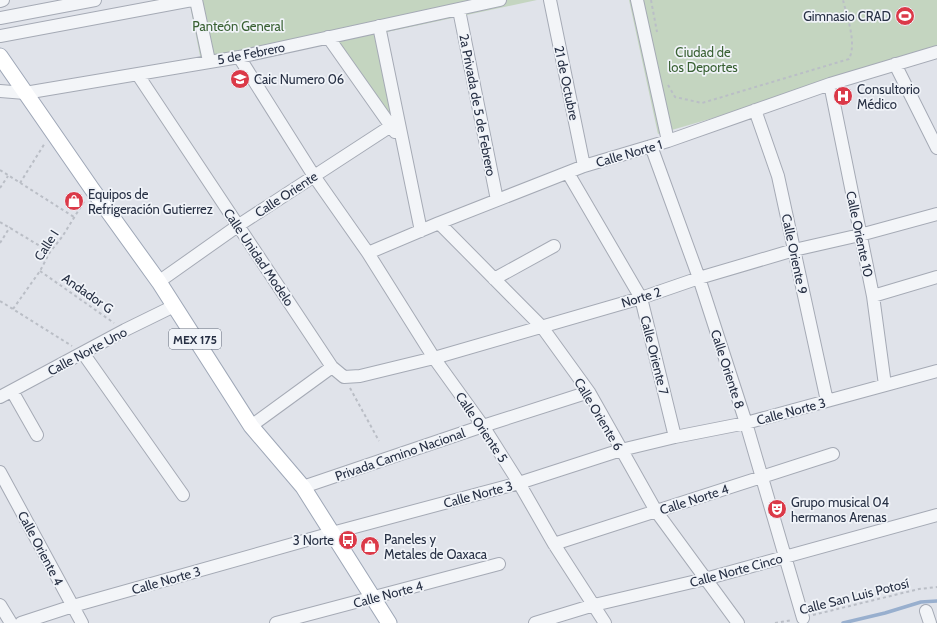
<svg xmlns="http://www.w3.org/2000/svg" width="937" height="623" font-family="Cabin,sans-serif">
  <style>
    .green { fill: #c4d5c0 }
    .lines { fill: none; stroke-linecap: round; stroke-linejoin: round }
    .stream { stroke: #98afce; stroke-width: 3.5 }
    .minor-casing { stroke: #a5aab5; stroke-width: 14 }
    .major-casing { stroke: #9ea7b7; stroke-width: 17 }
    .path { stroke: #babec6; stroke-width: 2; stroke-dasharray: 3 3; stroke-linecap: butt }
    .minor { stroke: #f3f5f8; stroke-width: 12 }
    .major { stroke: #fff; stroke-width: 15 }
    .labels { text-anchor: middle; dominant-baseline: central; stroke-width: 3.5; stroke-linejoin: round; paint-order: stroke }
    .shield { fill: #f0f3f8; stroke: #636a7a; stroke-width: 1 }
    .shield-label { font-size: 12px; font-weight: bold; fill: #273044 }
    .poi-label { font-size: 13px; fill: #273044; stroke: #f0f3f8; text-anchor: start }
    .park-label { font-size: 13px; fill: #396133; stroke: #f0f3f8 }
    .street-label { font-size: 13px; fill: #273044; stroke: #f0f3f8 }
  </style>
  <rect width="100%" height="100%" fill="#e0e3ea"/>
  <path class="green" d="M 189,0 L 537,0 L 387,32 L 402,147 L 324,41 L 202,66 Z
    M 629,0 L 937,0 L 937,53 L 658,134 Z"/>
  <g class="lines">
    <path class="stream" d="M 843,623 L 885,613 L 921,602 L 937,601"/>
    <g class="minor-casing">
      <path id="minor" d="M 196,0 L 209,61
        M 550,0 L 584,166
        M 637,0 L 668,141
        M 0,1 L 3,0
        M 459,10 L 497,200
        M 0,18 L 95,0
        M 379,26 L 421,231
        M 0,36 L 192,0
        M 328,37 L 395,132
        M 239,57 L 314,176 L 368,253 L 434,358 L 483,426 L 519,483 L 554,544 L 605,623
        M 895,64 L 937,148
        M 138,75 L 332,367 L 344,377 L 360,376 L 434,358 L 641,298 L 699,278 L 794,250 L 860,235 L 937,214
        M 830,84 L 873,296 L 885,385
        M 0,91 L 25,93 L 239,57 L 500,0
        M 755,110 L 778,176 L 827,401
        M 651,146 L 699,278 L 746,423 L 803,618
        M 568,173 L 641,298 L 675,437
        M 439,223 L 542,327 L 589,392 L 656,511 L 738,623
        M 368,253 L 439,223 L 584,166 L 668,141 L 830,84 L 937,52
        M 164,278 L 239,225 L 391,126
        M 494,279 L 554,246
        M 873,296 L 937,277
        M 83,353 L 183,495
        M 12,391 L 37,435
        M 0,397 L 125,330 L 174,306
        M 251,426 L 332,367
        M 0,472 L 82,623
        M 303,487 L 483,426 L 589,392
        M 554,544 L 833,454
        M 0,605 L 11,623
        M 926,611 L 930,623
        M 21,623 L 73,606 L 332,533 L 519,483 L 621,450 L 675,437 L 746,423 L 937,371
        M 276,623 L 499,564
        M 535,623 L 594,605 L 705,579 L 937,515"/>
    </g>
    <g class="major-casing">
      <path id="major" d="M 0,56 L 92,189 L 159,282 L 251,426 L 303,487 L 389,623"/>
    </g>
    <path class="path" d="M 651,0 L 657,32
      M 668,85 L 675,97 L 702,103 L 849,59 C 857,43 847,17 843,0
      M 0,170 L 74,217
      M 20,183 L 45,143
      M 0,188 L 8,176
      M 0,222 L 50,252
      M 0,243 L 10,227
      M 40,271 L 114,323
      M 0,301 L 72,346
      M 13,309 L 40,271 L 50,252 L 62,237 L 85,200
      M 350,388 L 379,441
      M 813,615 L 919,589 L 937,587
      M 775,623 L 792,620"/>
    <use href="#minor" class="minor"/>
    <use href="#major" class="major"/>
  </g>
  <defs>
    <g id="stadium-disc" transform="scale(1)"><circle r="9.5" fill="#db3948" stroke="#f0f3f8"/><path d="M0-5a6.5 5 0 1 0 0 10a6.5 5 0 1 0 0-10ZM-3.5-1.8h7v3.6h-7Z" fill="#fff"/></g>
    <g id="school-disc" transform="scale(1)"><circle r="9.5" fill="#db3948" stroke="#f0f3f8"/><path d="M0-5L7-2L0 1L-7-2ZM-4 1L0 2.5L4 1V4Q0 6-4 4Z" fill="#fff"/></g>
    <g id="hospital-disc" transform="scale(1)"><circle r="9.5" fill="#db3948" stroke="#f0f3f8"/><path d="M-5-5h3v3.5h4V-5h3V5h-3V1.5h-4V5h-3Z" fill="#fff"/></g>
    <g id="shop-disc" transform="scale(1)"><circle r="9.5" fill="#db3948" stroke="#f0f3f8"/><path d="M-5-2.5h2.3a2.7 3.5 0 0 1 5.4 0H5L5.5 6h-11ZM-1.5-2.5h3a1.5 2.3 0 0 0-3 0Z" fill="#fff"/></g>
    <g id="theatre-disc" transform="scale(1)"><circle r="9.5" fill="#db3948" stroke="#f0f3f8"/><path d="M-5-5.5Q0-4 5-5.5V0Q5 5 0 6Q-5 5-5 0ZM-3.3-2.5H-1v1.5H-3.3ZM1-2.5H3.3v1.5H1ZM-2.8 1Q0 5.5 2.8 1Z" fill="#fff"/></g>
    <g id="bus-disc" transform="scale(1)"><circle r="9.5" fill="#db3948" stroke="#f0f3f8"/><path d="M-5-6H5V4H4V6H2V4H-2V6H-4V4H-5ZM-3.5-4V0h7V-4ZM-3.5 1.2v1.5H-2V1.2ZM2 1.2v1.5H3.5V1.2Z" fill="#fff"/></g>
  </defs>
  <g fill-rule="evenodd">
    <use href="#stadium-disc" x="905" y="16"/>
    <use href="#school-disc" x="240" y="79"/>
    <use href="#hospital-disc" x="843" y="96"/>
    <use href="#shop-disc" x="74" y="201"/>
    <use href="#theatre-disc" x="777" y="509"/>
    <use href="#bus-disc" x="348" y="540"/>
    <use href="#shop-disc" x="370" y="546"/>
  </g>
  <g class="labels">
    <rect class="shield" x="169" y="329" width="52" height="20" rx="3"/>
    <g class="shield-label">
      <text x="195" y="339">MEX 175</text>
    </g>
    <g class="poi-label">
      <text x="891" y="16" text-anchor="end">Gimnasio CRAD</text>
      <text x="254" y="79">Caic Numero 06</text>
      <text x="857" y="89">Consultorio<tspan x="857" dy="15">Médico</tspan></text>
      <text x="88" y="194">Equipos de<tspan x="88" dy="15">Refrigeración Gutierrez</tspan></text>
      <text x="791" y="502">Grupo musical 04<tspan x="791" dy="15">hermanos Arenas</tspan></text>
      <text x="384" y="539">Paneles y<tspan x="384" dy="15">Metales de Oaxaca</tspan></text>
      <text x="334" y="540" text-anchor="end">3 Norte</text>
    </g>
    <g class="park-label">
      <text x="238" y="26">Panteón General</text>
      <text x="703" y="52">Ciudad de<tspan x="703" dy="15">los Deportes</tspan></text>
    </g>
    <g class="street-label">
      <text transform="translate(251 53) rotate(-11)">5 de Febrero</text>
      <text transform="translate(567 83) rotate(78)">21 de Octubre</text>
      <text transform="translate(478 105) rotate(79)">2a Privada de 5 de Febrero</text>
      <text transform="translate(629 153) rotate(-16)">Calle Norte 1</text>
      <text transform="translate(286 194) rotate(-33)">Calle Oriente</text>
      <text transform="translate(860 234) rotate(78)">Calle Oriente 10</text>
      <text transform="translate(46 245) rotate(-57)">Calle I</text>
      <text transform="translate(795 254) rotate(78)">Calle Oriente 9</text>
      <text transform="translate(259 257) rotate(56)">Calle Unidad Modelo</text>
      <text transform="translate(88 293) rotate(35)">Andador G</text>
      <text transform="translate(641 297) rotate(-17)">Norte 2</text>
      <text transform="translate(87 351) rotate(-28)">Calle Norte Uno</text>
      <text transform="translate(655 355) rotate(76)">Calle Oriente 7</text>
      <text transform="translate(728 369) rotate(72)">Calle Oriente 8</text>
      <text transform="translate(791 411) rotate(-15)">Calle Norte 3</text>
      <text transform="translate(599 414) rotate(59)">Calle Oriente 6</text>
      <text transform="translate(482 427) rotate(56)">Calle Oriente 5</text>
      <text transform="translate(400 454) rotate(-19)">Privada Camino Nacional</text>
      <text transform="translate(478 494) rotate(-15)">Calle Norte 3</text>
      <text transform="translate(694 499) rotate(-18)">Calle Norte 4</text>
      <text transform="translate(41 548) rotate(62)">Calle Oriente 4</text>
      <text transform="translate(736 570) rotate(-15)">Calle Norte Cinco</text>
      <text transform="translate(166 580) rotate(-16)">Calle Norte 3</text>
      <text transform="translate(388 594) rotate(-15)">Calle Norte 4</text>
      <text transform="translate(854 596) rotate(-14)">Calle San Luis Potosí</text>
    </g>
  </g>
</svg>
